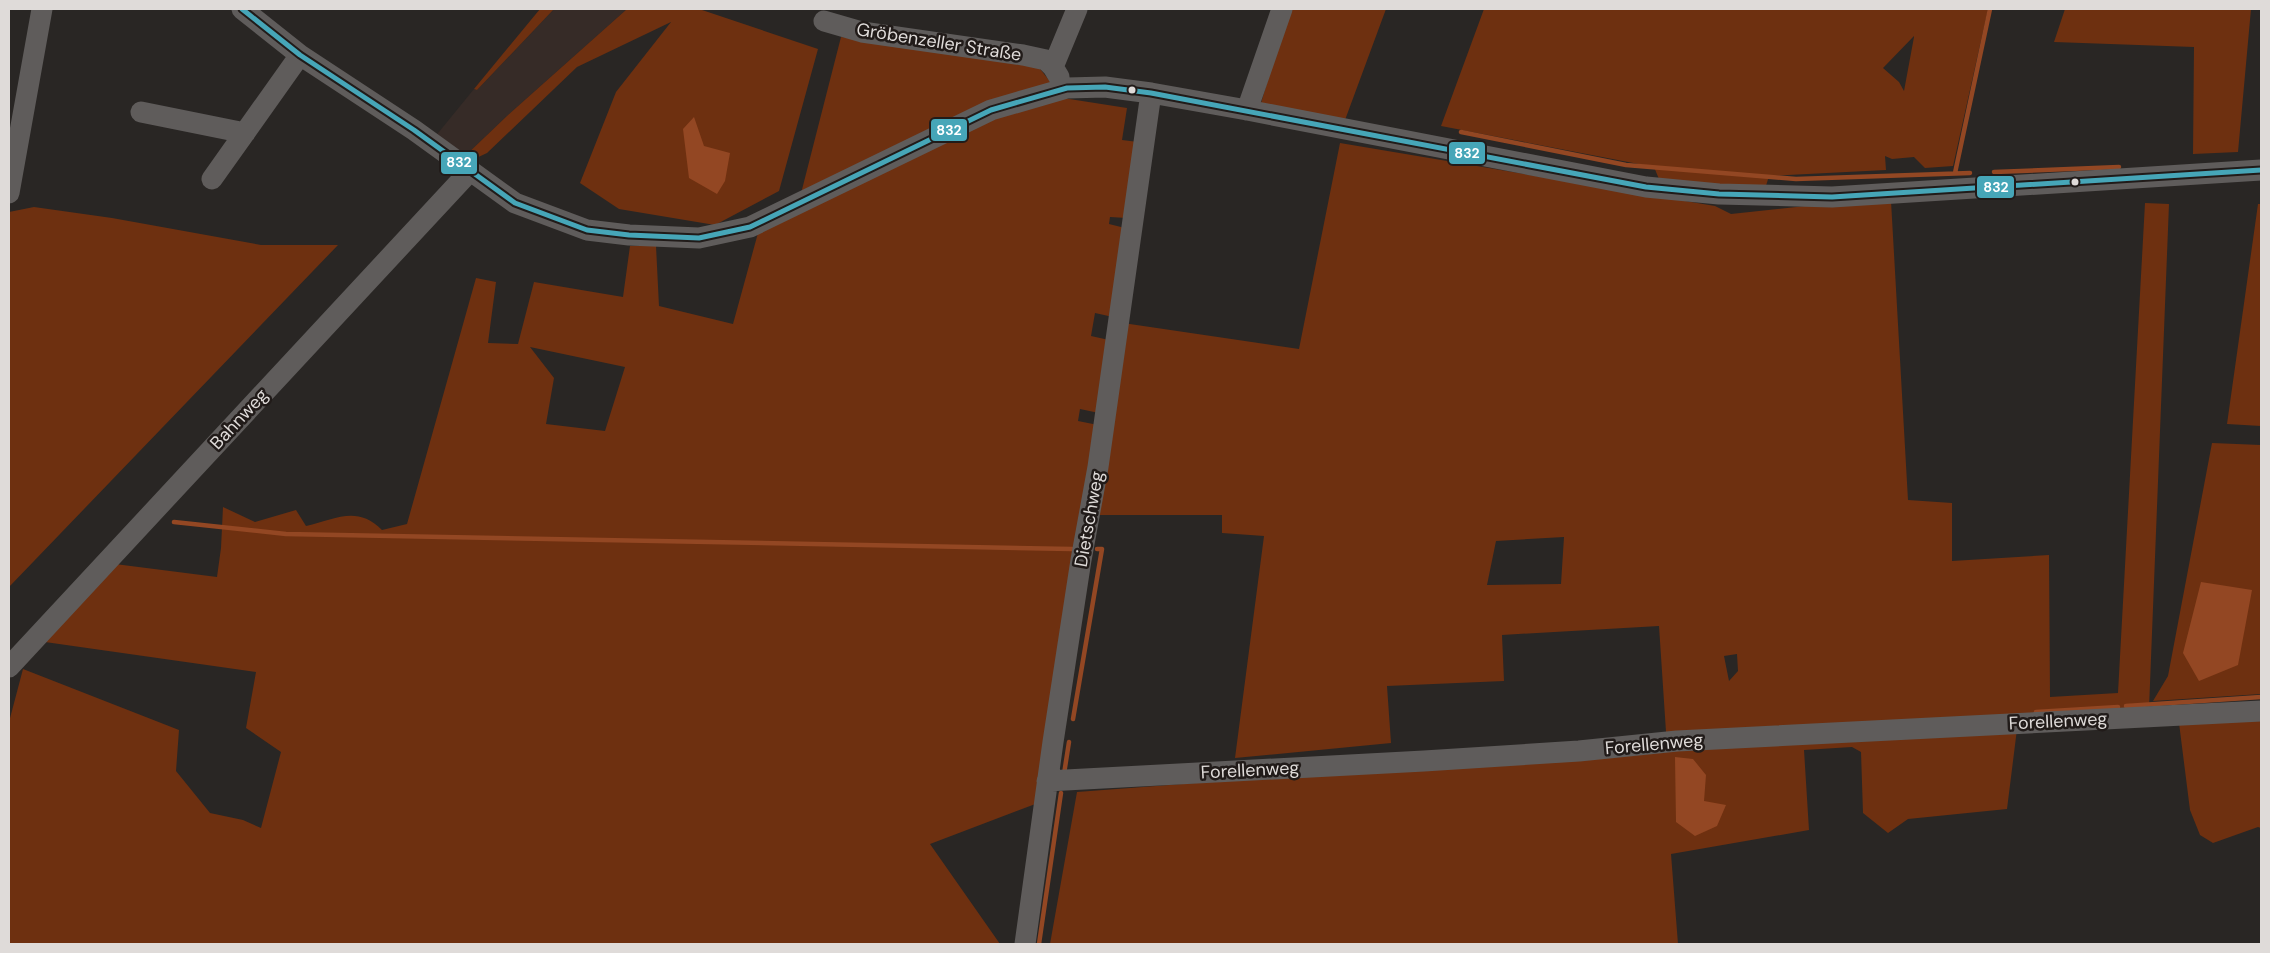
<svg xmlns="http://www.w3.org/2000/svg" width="2270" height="953" font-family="'DM Sans',sans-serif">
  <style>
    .built { fill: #362b27 }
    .green { fill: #6e3010; fill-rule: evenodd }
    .water { fill: #934723 }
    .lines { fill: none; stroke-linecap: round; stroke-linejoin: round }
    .stream { stroke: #934723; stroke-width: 4.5 }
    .minor { stroke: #5f5c5b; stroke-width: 21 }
    .bus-1-casing { stroke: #211b19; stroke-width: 9 }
    .bus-1 { stroke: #46a6b8; stroke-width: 5 }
    .bus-dot { fill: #dfdbd9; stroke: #211b19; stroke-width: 2 }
    .labels { text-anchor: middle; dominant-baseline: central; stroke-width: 5; stroke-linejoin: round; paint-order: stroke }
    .street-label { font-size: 18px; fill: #dfdbd9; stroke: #211b19 }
    .line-badge { stroke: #211b19; stroke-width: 2 }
    .badge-label { font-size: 14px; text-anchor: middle; font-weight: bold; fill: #fff }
  </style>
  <rect width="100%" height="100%" fill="#292624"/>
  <path class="built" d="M 554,9 L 627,9 L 508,115 L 464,157 L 434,138 L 474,89 L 477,90 Z"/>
  <path class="green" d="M 540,9 L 554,9 L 477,90 L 474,89 Z
    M 627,9 L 699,9 L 818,49 L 779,191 L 715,225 L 619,209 L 580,183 L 616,92 L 671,22 L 577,67 L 487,153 L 470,161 L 464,157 L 508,115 Z
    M 1289,9 L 1386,9 L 1345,120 L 1261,103 Z
    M 1484,9 L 1988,9 L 1953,166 L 1925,168 L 1914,157 L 1892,159 L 1885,156 L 1886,170 L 1769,176 L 1765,189 L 1659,179 L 1654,167 L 1441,126 ZM 1914,36 L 1914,37 L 1904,91 L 1899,82 L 1883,68 Z
    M 2065,9 L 2251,9 L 2238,152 L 2193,154 L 2194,47 L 2054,42 Z
    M 841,37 L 1033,60 L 1063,98 L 1127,108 L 1122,140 L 1138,142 L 1127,218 L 1110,217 L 1109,224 L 1125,228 L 1113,317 L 1095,313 L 1091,336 L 1109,340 L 1099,413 L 1080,409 L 1078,421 L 1098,425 L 1038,803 L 930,844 L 1000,944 L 9,944 L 9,722 L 23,669 L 179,730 L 176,771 L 210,813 L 243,820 L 261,828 L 281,752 L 246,728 L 256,672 L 45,642 L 115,564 L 217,577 L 221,548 L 223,507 L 255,522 L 296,510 L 306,526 C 336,519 357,505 382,530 L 407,524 L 476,278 L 496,282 L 488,343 L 518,344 L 534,282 L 623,297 L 630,246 L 656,246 L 659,306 L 733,324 L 758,233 L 796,213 ZM 530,347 L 625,367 L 605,431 L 546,424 L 554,378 Z
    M 1340,143 L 1715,206 L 1731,214 L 1842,202 L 1891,201 L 1908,500 L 1952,503 L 1952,561 L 2049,555 L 2050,697 L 2118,693 L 2145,203 L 2169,204 L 2149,709 L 2017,729 L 2007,809 L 1908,819 L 1888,833 L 1863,813 L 1861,752 L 1852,747 L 1804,750 L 1809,830 L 1671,854 L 1678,944 L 1050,944 L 1077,792 L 1667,747 L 1659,626 L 1502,635 L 1504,681 L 1387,686 L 1391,743 L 1235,758 L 1264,536 L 1222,533 L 1222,515 L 1096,515 L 1123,323 L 1299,349 ZM 1564,537 L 1561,584 L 1487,585 L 1496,541 ZM 1737,654 L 1738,671 L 1729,681 L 1724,656 Z
    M 2258,204 L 2261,204 L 2261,426 L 2227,424 Z
    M 34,207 L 112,218 L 261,245 L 338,245 L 9,587 L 9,212 Z
    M 2212,443 L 2261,445 L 2261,694 L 2153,701 L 2168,676 Z
    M 2261,715 L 2261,828 L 2258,827 L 2213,843 L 2200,835 L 2190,810 L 2179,723 Z"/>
  <path class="water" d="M 694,117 L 704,146 L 730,153 L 725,181 L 717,194 L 689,178 L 683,129 Z
    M 2201,582 L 2252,590 L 2238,665 L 2199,681 L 2183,653 Z
    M 1675,757 L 1693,759 L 1706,775 L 1704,801 L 1726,805 L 1717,826 L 1695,836 L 1676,822 Z"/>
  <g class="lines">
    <path class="stream" d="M 1461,132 L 1626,165 L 1796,179 L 1970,173
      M 1994,172 L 2119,167
      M 1955,173 L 1990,9
      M 174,522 L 286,534 L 1072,549
      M 2126,706 L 2261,697
      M 2036,712 L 2118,707
      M 1073,719 L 1102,549 L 1097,549
      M 1064,774 L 1069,742
      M 1039,944 L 1061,793"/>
    <path class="minor" d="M 242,9 L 300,55 L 414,130 L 515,203 L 587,230 L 629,235 L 699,238 L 750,227 L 991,110 L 1067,88 L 1105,87 L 1151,93 L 1247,110 L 1646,187 L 1719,194 L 1832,197 L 2261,170
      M 824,21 L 862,32 L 1023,55 L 1046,60 L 1053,67
      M 1059,77 L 1053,67 L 1077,9
      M 1247,110 L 1282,9
      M 141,112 L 245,133
      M 212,179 L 300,55
      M 9,193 L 42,9
      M 9,667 L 470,171
      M 1047,781 L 1424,761 L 1579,751 L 1677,741 L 2261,711
      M 1025,944 L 1053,742 L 1081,560 L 1098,467 L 1151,93"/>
    <g class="bus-1-casing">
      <path id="bus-1" d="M 242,9 L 300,55 L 414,130 L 515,203 L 587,230 L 629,235 L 699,238 L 750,227 L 991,110 L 1067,88 L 1105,87 L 1151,93 L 1646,187 L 1719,194 L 1832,197 L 2261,170"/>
    </g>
    <use href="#bus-1" class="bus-1"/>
  </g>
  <g class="bus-dot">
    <circle cx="1132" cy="90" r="4.5"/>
    <circle cx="2075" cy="182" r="4.5"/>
  </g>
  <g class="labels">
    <g class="street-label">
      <text transform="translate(939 42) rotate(9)">Gröbenzeller Straße</text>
      <text transform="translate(239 419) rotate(-47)">Bahnweg</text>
      <text transform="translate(1089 519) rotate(-80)">Dietschweg</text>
      <text transform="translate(2058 721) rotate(-3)">Forellenweg</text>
      <text transform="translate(1654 744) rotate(-5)">Forellenweg</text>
      <text transform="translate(1250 770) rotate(-3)">Forellenweg</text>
    </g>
  </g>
  <g class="line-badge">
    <rect x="930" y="118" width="38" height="24" rx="5" fill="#46a6b8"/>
    <rect x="1448" y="141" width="38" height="24" rx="5" fill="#46a6b8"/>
    <rect x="440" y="151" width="38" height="24" rx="5" fill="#46a6b8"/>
    <rect x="1976" y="175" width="39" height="24" rx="5" fill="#46a6b8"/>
  </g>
  <g class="badge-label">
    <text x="949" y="135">832</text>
    <text x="1467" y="158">832</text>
    <text x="459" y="167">832</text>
    <text x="1996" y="192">832</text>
  </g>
  <rect width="2270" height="953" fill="none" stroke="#dfdbd9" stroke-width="20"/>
</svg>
